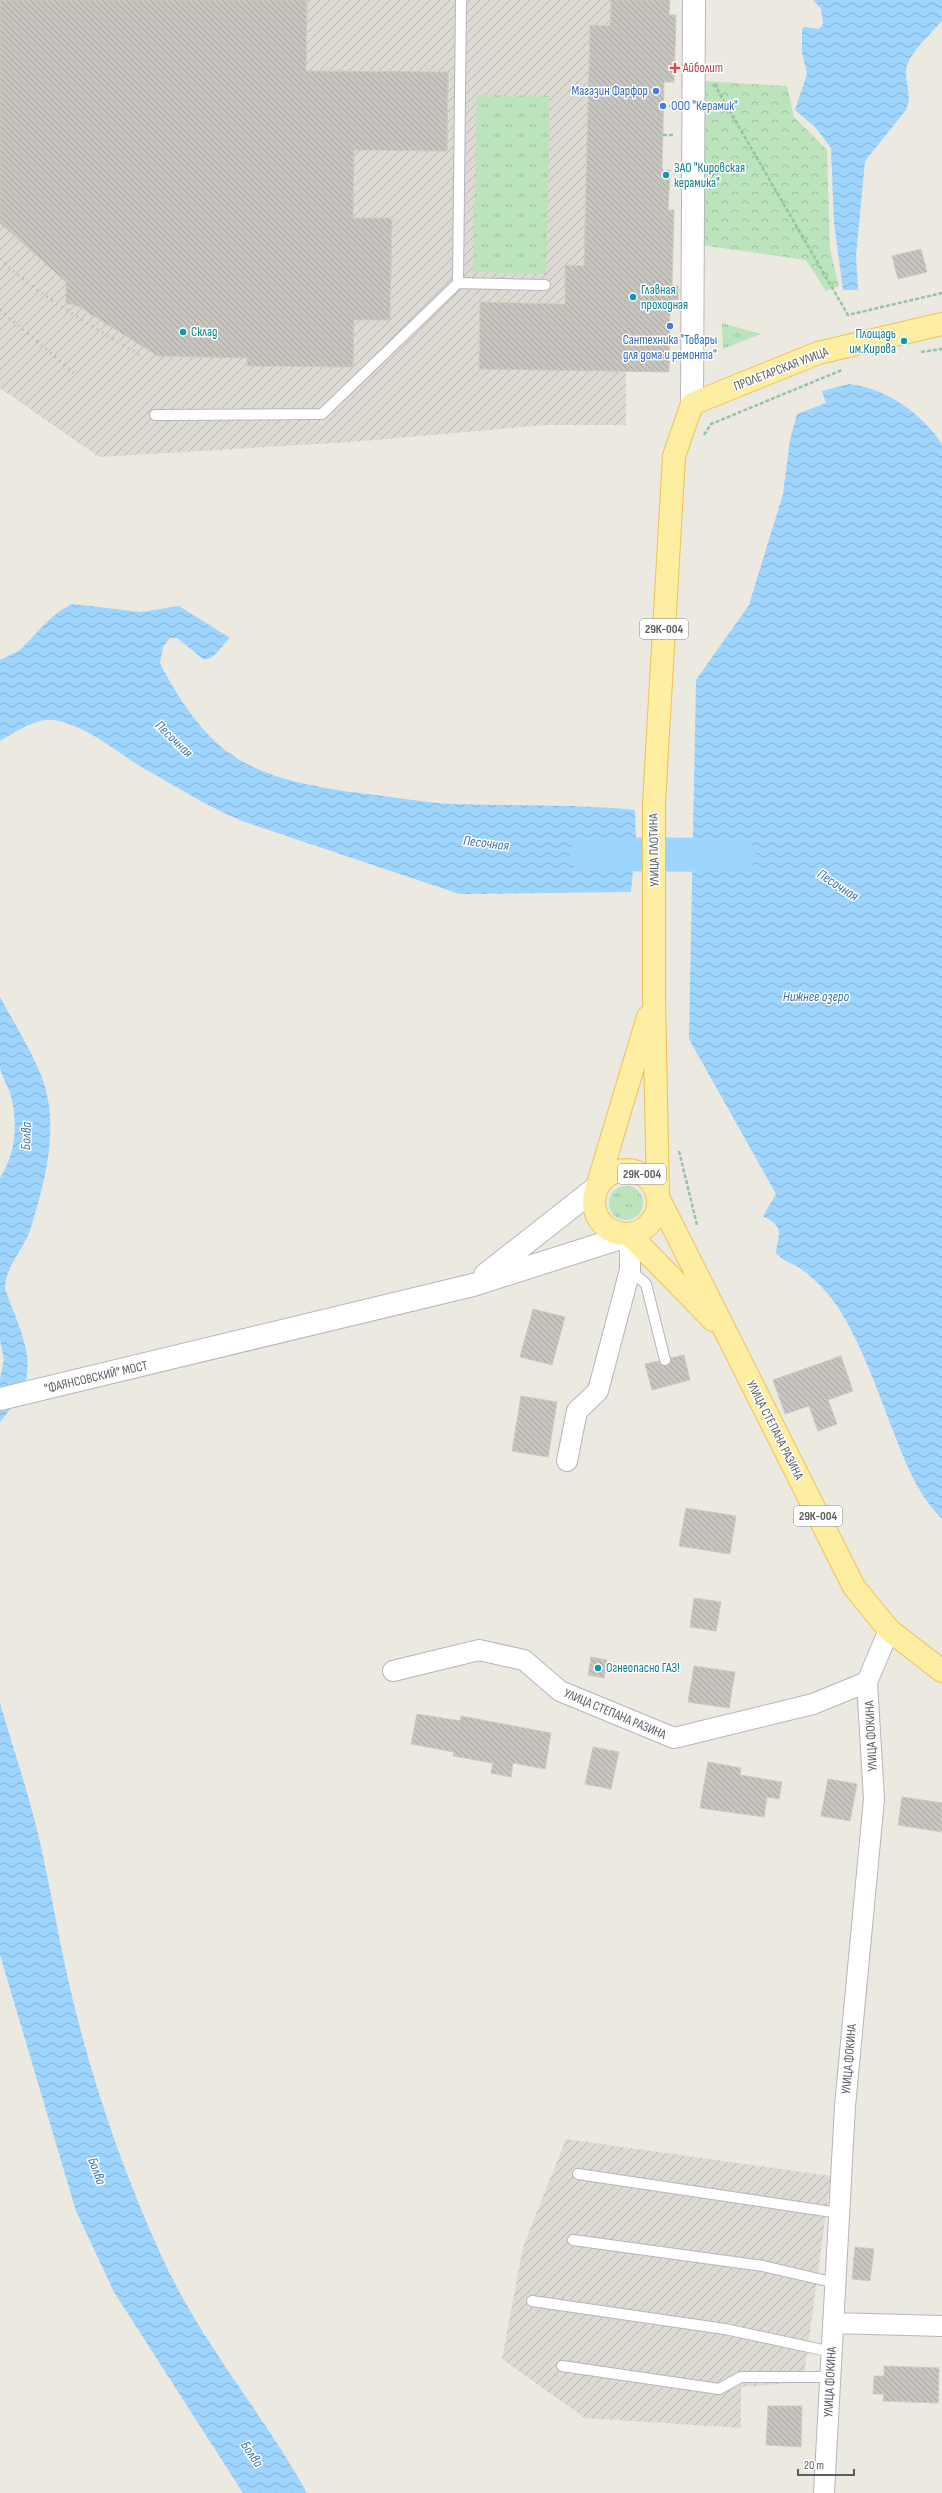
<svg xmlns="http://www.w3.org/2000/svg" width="942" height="2493" font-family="'Sofia Sans Condensed',sans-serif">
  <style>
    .industrial { fill: url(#industrial-furrows) }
    .grass { fill: url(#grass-tufts) }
    .forest { fill: url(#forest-crowns) }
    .water { fill: url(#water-waves) }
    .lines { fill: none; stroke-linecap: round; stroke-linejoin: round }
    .river { stroke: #9dd5fe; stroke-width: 34 }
    .building { fill: url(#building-back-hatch); stroke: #d0cabe }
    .lane-casing { stroke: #b3b6bb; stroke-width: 12 }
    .street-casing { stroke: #b3b6bb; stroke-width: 22 }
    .secondary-casing { stroke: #b4b7bd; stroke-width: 24 }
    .primary-casing { stroke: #efc255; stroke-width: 24 }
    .path { stroke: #95c4a2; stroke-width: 2.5; stroke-dasharray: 4 2; stroke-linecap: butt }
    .lane { stroke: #fff; stroke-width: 10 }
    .street { stroke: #fff; stroke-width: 20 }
    .secondary { stroke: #fff; stroke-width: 22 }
    .primary { stroke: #feeea2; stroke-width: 22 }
    .rail { stroke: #b1b2b2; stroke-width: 3; stroke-dasharray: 1 5; stroke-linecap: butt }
    .health-dot { fill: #e0444e; stroke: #fff; stroke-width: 1.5 }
    .shop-dot { fill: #3f7fe0; stroke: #fff; stroke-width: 1.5 }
    .culture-dot { fill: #0f9aa8; stroke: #fff; stroke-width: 1.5 }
    .labels { text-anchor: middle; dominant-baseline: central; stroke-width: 3; stroke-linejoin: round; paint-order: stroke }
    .shield { fill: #fff; stroke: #8b8d90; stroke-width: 1 }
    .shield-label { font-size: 12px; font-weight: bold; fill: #595c61 }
    .health-label { font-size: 13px; fill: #be3a42; stroke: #fff; text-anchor: start }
    .shop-label { font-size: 13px; fill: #366cbe; stroke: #fff; text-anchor: end }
    .culture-label { font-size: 13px; fill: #0d838f; stroke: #fff; text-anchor: start }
    .street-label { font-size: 13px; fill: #595c61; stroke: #fff }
    .water-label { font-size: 14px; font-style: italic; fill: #3c76ae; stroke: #fff }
  </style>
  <defs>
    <pattern id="industrial-furrows" width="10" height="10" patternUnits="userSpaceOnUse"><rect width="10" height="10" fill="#dddad4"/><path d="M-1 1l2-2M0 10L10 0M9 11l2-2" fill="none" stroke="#b6b4af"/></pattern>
    <pattern id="grass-tufts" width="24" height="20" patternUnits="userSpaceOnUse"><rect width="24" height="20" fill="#bce4bc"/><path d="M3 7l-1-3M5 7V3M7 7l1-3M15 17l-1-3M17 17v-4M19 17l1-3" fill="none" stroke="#9cbc9c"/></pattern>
    <pattern id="forest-crowns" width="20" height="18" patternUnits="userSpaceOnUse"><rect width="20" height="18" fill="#bce4bc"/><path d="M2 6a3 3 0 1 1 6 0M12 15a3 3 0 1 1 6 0" fill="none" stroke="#9cbc9c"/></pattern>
    <pattern id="water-waves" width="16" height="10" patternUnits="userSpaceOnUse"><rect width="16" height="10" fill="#9dd5fe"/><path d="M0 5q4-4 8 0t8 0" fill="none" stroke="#83b0d1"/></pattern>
    <pattern id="building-back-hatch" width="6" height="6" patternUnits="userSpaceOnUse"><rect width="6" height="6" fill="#c8c5bf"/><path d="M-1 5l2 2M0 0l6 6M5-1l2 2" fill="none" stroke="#a5a39f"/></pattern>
  </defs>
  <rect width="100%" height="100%" fill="#ece9e0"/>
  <path class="industrial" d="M 0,0 L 611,0 L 610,26 L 590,26 L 584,266 L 566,265 L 588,304 L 480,302 L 479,368 L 626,371 L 626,425 L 546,425 L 351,442 L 99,457 L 0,388 Z
    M 566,2139 L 831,2176 L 803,2382 L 741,2387 L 741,2428 L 585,2418 L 502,2359 L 523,2247 Z"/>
  <path class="grass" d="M 477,95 L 550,96 L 546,274 L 473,272 Z
    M 722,323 L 761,334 L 723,349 Z
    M609 1203a17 17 0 1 1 34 0a17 17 0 1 1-34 0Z"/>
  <path class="forest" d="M 703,81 L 787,86 L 794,117 L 827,150 L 830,249 L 839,286 L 826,291 L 806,260 L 701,245 Z"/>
  <path class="water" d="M 813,0 L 942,0 L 942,21 C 932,32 905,57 906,72 C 906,85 912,97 906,110 L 865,161 L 856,256 L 858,290 L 843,290 L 834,223 L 831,148 L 815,127 L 795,110 L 807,74 L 802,52 L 802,29 L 805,27 L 819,29 L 823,24 L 821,9 Z
    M 849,384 C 888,389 920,412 942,444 L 942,1519 C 915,1492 904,1458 890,1423 C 875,1384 861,1344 839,1309 C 830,1295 817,1281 804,1271 C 795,1264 784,1262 776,1253 C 778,1233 786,1228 763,1216 L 776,1194 L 689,1039 L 696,680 L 749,605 L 783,494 L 790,440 L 797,414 L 826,403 L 822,391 Z
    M 72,604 L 141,612 L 179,606 L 230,638 C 221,645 215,661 203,659 L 177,638 L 170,638 L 163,647 L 160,663 C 175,694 203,736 232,755 C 267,780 325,789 367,794 C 396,797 425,803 454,804 C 515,806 575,804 635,810 L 636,838 L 631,892 L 459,894 L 242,821 C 208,807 177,787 145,769 C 119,754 75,716 44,720 C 29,723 13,733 0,741 L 0,660 C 8,655 18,653 24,646 C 40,630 51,614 72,604 Z
    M 0,997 C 14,1023 30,1048 41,1075 C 61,1124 45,1182 30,1230 C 24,1249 5,1267 5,1288 C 14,1317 35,1352 25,1383 C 20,1397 9,1411 0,1422 L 0,1380 L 4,1359 L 0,1340 L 0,1178 C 16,1153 18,1125 11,1096 C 8,1086 2,1077 0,1068 C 0,1053 0,1014 0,997 Z
    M 0,1703 C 11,1741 24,1780 34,1818 C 47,1868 55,1920 66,1970 C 87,2067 120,2165 161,2255 C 199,2340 262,2412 307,2493 L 243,2493 L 114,2292 L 76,2211 L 0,1955 Z"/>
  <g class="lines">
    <path class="river" d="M 587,854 L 739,855"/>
  </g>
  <path class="building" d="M 0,0 L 307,0 L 306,71 L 448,72 L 447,151 L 354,150 L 353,218 L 392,218 L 390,320 L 354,320 L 353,367 L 247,366 L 247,358 L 158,356 L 74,304 L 66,304 L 66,282 L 0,223 Z
    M 611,0 L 670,0 L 669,15 L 676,15 L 674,82 L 664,82 L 662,170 L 670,170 L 668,210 L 674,210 L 672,286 L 678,286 L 678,300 L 670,300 L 669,372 L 479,369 L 480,302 L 565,304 L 565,265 L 584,266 L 590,25 L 610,26 Z
    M 921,249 L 927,272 L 898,279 L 892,256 Z
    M 533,1309 L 565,1317 L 552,1365 L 520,1357 Z
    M 684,1355 L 690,1380 L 652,1390 L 645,1364 L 659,1361 L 661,1365 L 666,1366 L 670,1364 L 671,1358 Z
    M 841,1356 L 853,1391 L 828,1400 L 837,1424 L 818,1431 L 809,1406 L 785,1414 L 773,1380 Z
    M 521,1396 L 557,1402 L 548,1457 L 512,1451 Z
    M 686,1508 L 736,1516 L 730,1554 L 679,1546 Z
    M 694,1598 L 721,1602 L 716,1631 L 690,1627 Z
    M 591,1657 L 607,1660 L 604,1678 L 588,1675 Z
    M 694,1666 L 735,1672 L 729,1708 L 688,1702 Z
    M 417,1714 L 460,1721 L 461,1716 L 551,1733 L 545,1769 L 513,1763 L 511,1777 L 491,1773 L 493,1763 L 453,1756 L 454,1752 L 411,1744 Z
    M 593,1747 L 619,1752 L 611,1789 L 585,1784 Z
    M 708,1762 L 741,1768 L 740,1775 L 782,1782 L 779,1799 L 767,1797 L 764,1817 L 700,1808 Z
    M 828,1779 L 857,1784 L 850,1821 L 821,1816 Z
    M 902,1797 L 942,1803 L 942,1832 L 898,1825 Z
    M 855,2247 L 874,2249 L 870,2281 L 852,2279 Z
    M 884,2366 L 939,2368 L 938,2403 L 883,2401 L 884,2394 L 873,2394 L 874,2376 L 884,2376 Z
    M 768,2406 L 802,2406 L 801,2447 L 766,2445 Z"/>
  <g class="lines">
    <g class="lane-casing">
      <path id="lane" d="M 461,0 L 458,283 L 545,285
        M 155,415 L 322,414 L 458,283
        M 630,1270 L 646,1284 L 665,1360
        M 578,2174 L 839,2213
        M 573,2240 L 763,2266 L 836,2283
        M 532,2301 L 725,2329 L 832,2352
        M 562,2366 L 719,2389 L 741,2377 L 830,2377"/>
    </g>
    <g class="street-casing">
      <path id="street" d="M 567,1461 L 577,1411 L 598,1391 L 630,1270 L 630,1235
        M 393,1671 L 479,1650 L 524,1660 L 560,1691 L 674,1738 L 813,1704 L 867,1682
        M 833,2323 L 942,2326
        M 824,2493 L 845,2106 L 874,1799 L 867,1682 L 889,1630"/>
    </g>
    <g class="secondary-casing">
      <path id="secondary" d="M 692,404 L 694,0
        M 485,1275 L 597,1187
        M 0,1399 L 473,1285 L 630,1235"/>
    </g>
    <g class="primary-casing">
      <path id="primary" d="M 942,324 L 818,353 L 692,404 L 674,456 L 654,803 L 654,997 L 658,1197 L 854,1587 L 889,1630 L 942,1671
        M594 1202a32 32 0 1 1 64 0a32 32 0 1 1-64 0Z
        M 597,1187 L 648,1017
        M 630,1235 L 713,1320"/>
    </g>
    <path class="path" d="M 714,84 L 848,315 L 942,293
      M 663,106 L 673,106
      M 663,135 L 674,135
      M 921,352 L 942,349
      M 704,435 L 711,424 L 842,370
      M 679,1151 L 697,1225"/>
    <use href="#lane" class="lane"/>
    <use href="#street" class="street"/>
    <use href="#secondary" class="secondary"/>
    <use href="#primary" class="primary"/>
    <path class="rail" d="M 0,259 C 41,298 93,326 141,356
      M 0,310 L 75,374"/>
  </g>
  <path class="health-dot" d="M673 62h4v4h4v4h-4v4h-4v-4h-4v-4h4z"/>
  <g class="shop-dot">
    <circle cx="656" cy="91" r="4"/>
    <circle cx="663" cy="106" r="4"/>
    <circle cx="670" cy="326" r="4"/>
  </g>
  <g class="culture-dot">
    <circle cx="666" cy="175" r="4"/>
    <circle cx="633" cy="297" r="4"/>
    <circle cx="183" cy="332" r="4"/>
    <circle cx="904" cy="341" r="4"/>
    <circle cx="598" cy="1668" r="4"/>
  </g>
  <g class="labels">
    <g class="shield">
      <rect x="640" y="619" width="48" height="20" rx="3"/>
      <rect x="618" y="1164" width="48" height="20" rx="3"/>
      <rect x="794" y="1506" width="48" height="20" rx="3"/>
    </g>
    <g class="shield-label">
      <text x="664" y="629">29К-004</text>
      <text x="642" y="1174">29К-004</text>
      <text x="818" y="1516">29К-004</text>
    </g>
    <g class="health-label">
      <text x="683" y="68">Айболит</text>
    </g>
    <g class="shop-label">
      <text x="648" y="91">Магазин Фарфор</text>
      <text x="671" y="106" text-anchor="start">ООО "Керамик"</text>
      <text x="670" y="340" text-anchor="middle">Сантехника "Товары<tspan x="670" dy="15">для дома и ремонта"</tspan></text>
    </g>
    <g class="culture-label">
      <text x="674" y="168">ЗАО "Кировская<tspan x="674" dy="15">керамика"</tspan></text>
      <text x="641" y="290">Главная<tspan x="641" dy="15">проходная</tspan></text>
      <text x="191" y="332">Склад</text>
      <text x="896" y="334" text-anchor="end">Площадь<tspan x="896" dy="15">им.Кирова</tspan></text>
      <text x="606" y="1668">Огнеопасно ГАЗ!</text>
    </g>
    <g class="street-label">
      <text transform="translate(781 369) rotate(-21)">ПРОЛЕТАРСКАЯ УЛИЦА</text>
      <text transform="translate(654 850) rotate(-91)">УЛИЦА ПЛОТИНА</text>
      <text transform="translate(96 1377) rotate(-13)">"ФАЯНСОВСКИЙ" МОСТ</text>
      <text transform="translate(775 1430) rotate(63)">УЛИЦА СТЕПАНА РАЗИНА</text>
      <text transform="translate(615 1714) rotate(23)">УЛИЦА СТЕПАНА РАЗИНА</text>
      <text transform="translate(871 1736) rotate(-93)">УЛИЦА ФОКИНА</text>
      <text transform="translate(849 2059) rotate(-85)">УЛИЦА ФОКИНА</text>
      <text transform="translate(830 2382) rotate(-87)">УЛИЦА ФОКИНА</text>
    </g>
    <g class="water-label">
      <text transform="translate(174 739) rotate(44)">Песочная</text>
      <text transform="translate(486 843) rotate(7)">Песочная</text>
      <text transform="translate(838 885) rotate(33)">Песочная</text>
      <text x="816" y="996">Нижнее озеро</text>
      <text transform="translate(26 1136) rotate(-88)">Болва</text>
      <text transform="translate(97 2171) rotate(70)">Болва</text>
      <text transform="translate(252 2454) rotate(56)">Болва</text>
    </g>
  </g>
  <path d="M798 2469v6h56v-6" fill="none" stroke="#595c61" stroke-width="2"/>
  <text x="804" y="2469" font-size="12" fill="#595c61" stroke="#ffffff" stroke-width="3" paint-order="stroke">20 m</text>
</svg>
